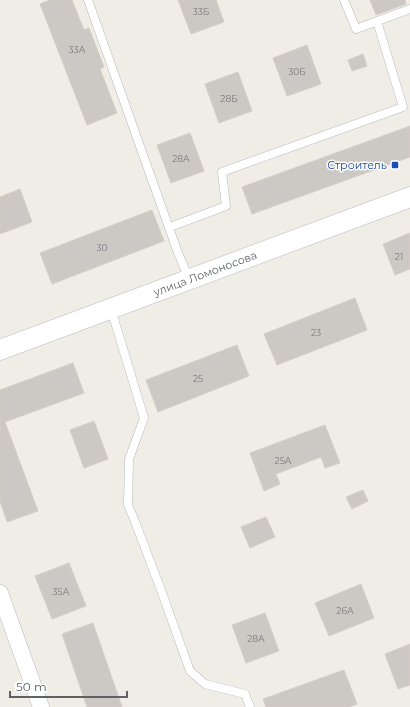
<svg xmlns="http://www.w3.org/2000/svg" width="410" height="707" font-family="Montserrat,sans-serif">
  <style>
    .building { fill: #ccc8c3; stroke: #d5cfc4 }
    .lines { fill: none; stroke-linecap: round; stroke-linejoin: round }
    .service-casing { stroke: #b7b9bd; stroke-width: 9 }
    .minor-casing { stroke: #b7b9bd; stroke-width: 17 }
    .tertiary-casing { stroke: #b7b9bd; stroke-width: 21 }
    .service { stroke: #fff; stroke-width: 8 }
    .minor { stroke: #fff; stroke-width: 16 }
    .tertiary { stroke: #fff; stroke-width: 20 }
    .transit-dot { fill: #1a4fb4; stroke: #fff; stroke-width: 1.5 }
    .labels { text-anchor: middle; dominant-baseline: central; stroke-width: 3; stroke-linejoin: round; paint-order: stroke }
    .number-label { font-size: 9px; fill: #7a7c7e }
    .transit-label { font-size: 11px; fill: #164399; stroke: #fff; text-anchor: end }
    .street-label { font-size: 11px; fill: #5e6267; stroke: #fff }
  </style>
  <rect width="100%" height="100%" fill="#f0ede6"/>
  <path class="building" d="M 50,0 L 72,0 L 84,30 L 89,28 L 104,67 L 100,69 L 117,113 L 87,125 L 40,4 Z
    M 178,0 L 216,0 L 224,22 L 191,34 Z
    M 370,0 L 405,0 L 406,4 L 376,15 Z
    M 307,45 L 321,84 L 287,96 L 273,58 Z
    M 363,54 L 367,66 L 352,71 L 348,60 Z
    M 238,72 L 252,111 L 219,123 L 205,84 Z
    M 410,126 L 410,157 L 252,214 L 242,187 Z
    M 190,133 L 204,171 L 171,183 L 157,145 Z
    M 20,189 L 32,222 L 0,234 L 0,197 Z
    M 152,210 L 164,241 L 52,284 L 40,253 Z
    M 410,233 L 410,269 L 395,275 L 383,244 Z
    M 355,298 L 367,330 L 277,365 L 264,334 Z
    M 237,345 L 249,376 L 158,412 L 146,380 Z
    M 73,363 L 84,393 L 5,422 L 38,511 L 7,522 L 0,501 L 0,390 Z
    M 94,421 L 108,459 L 84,468 L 70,430 Z
    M 325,425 L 340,463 L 325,468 L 321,457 L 276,474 L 280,484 L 264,491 L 250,453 Z
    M 363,490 L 368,501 L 352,509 L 346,497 Z
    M 266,517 L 275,537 L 250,548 L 241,527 Z
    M 69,563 L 86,606 L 52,619 L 35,576 Z
    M 361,584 L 374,618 L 329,636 L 315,603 Z
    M 265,613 L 279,651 L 246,663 L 232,625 Z
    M 93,623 L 122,707 L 87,707 L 62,634 Z
    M 410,644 L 410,685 L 398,689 L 385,654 Z
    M 344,670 L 357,704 L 349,707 L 266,707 L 263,699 Z"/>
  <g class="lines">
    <g class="service-casing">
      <path id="service" d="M 88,0 L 178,253 L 189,279
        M 344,0 L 356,29 L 410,9
        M 170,227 L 226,206 L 222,172 L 403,107 L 377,21
        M 111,309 L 144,418 L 129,459 L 128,505 L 134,519 L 161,590 L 190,671 L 205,684 L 245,694 L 250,707"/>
    </g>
    <g class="minor-casing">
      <path id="minor" d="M 0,593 L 41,707"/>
    </g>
    <g class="tertiary-casing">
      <g id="tertiary">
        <path id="s1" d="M 0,350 L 410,197"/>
      </g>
    </g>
    <use href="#service" class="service"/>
    <use href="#minor" class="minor"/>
    <use href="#tertiary" class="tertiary"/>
  </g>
  <rect class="transit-dot" x="391" y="161" width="8" height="8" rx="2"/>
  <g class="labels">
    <g class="number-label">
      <text x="201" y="11">33Б</text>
      <text x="77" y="49">33А</text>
      <text x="297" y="71">30Б</text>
      <text x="229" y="98">28Б</text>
      <text x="181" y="158">28А</text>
      <text x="102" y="247">30</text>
      <text x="399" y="256">21</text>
      <text x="316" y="332">23</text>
      <text x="198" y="378">25</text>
      <text x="283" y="460">25А</text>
      <text x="61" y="591">35А</text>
      <text x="345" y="610">26А</text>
      <text x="256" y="638">28А</text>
    </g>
    <g class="transit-label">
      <text x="387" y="165">Строитель</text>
    </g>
    <g class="street-label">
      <text stroke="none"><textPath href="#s1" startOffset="219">улица Ломоносова</textPath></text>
    </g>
  </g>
  <path d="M10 691v6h117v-6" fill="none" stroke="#5e6267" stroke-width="2"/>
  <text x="16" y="691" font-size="12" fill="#5e6267" stroke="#ffffff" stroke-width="3" paint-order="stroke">50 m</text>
</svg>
